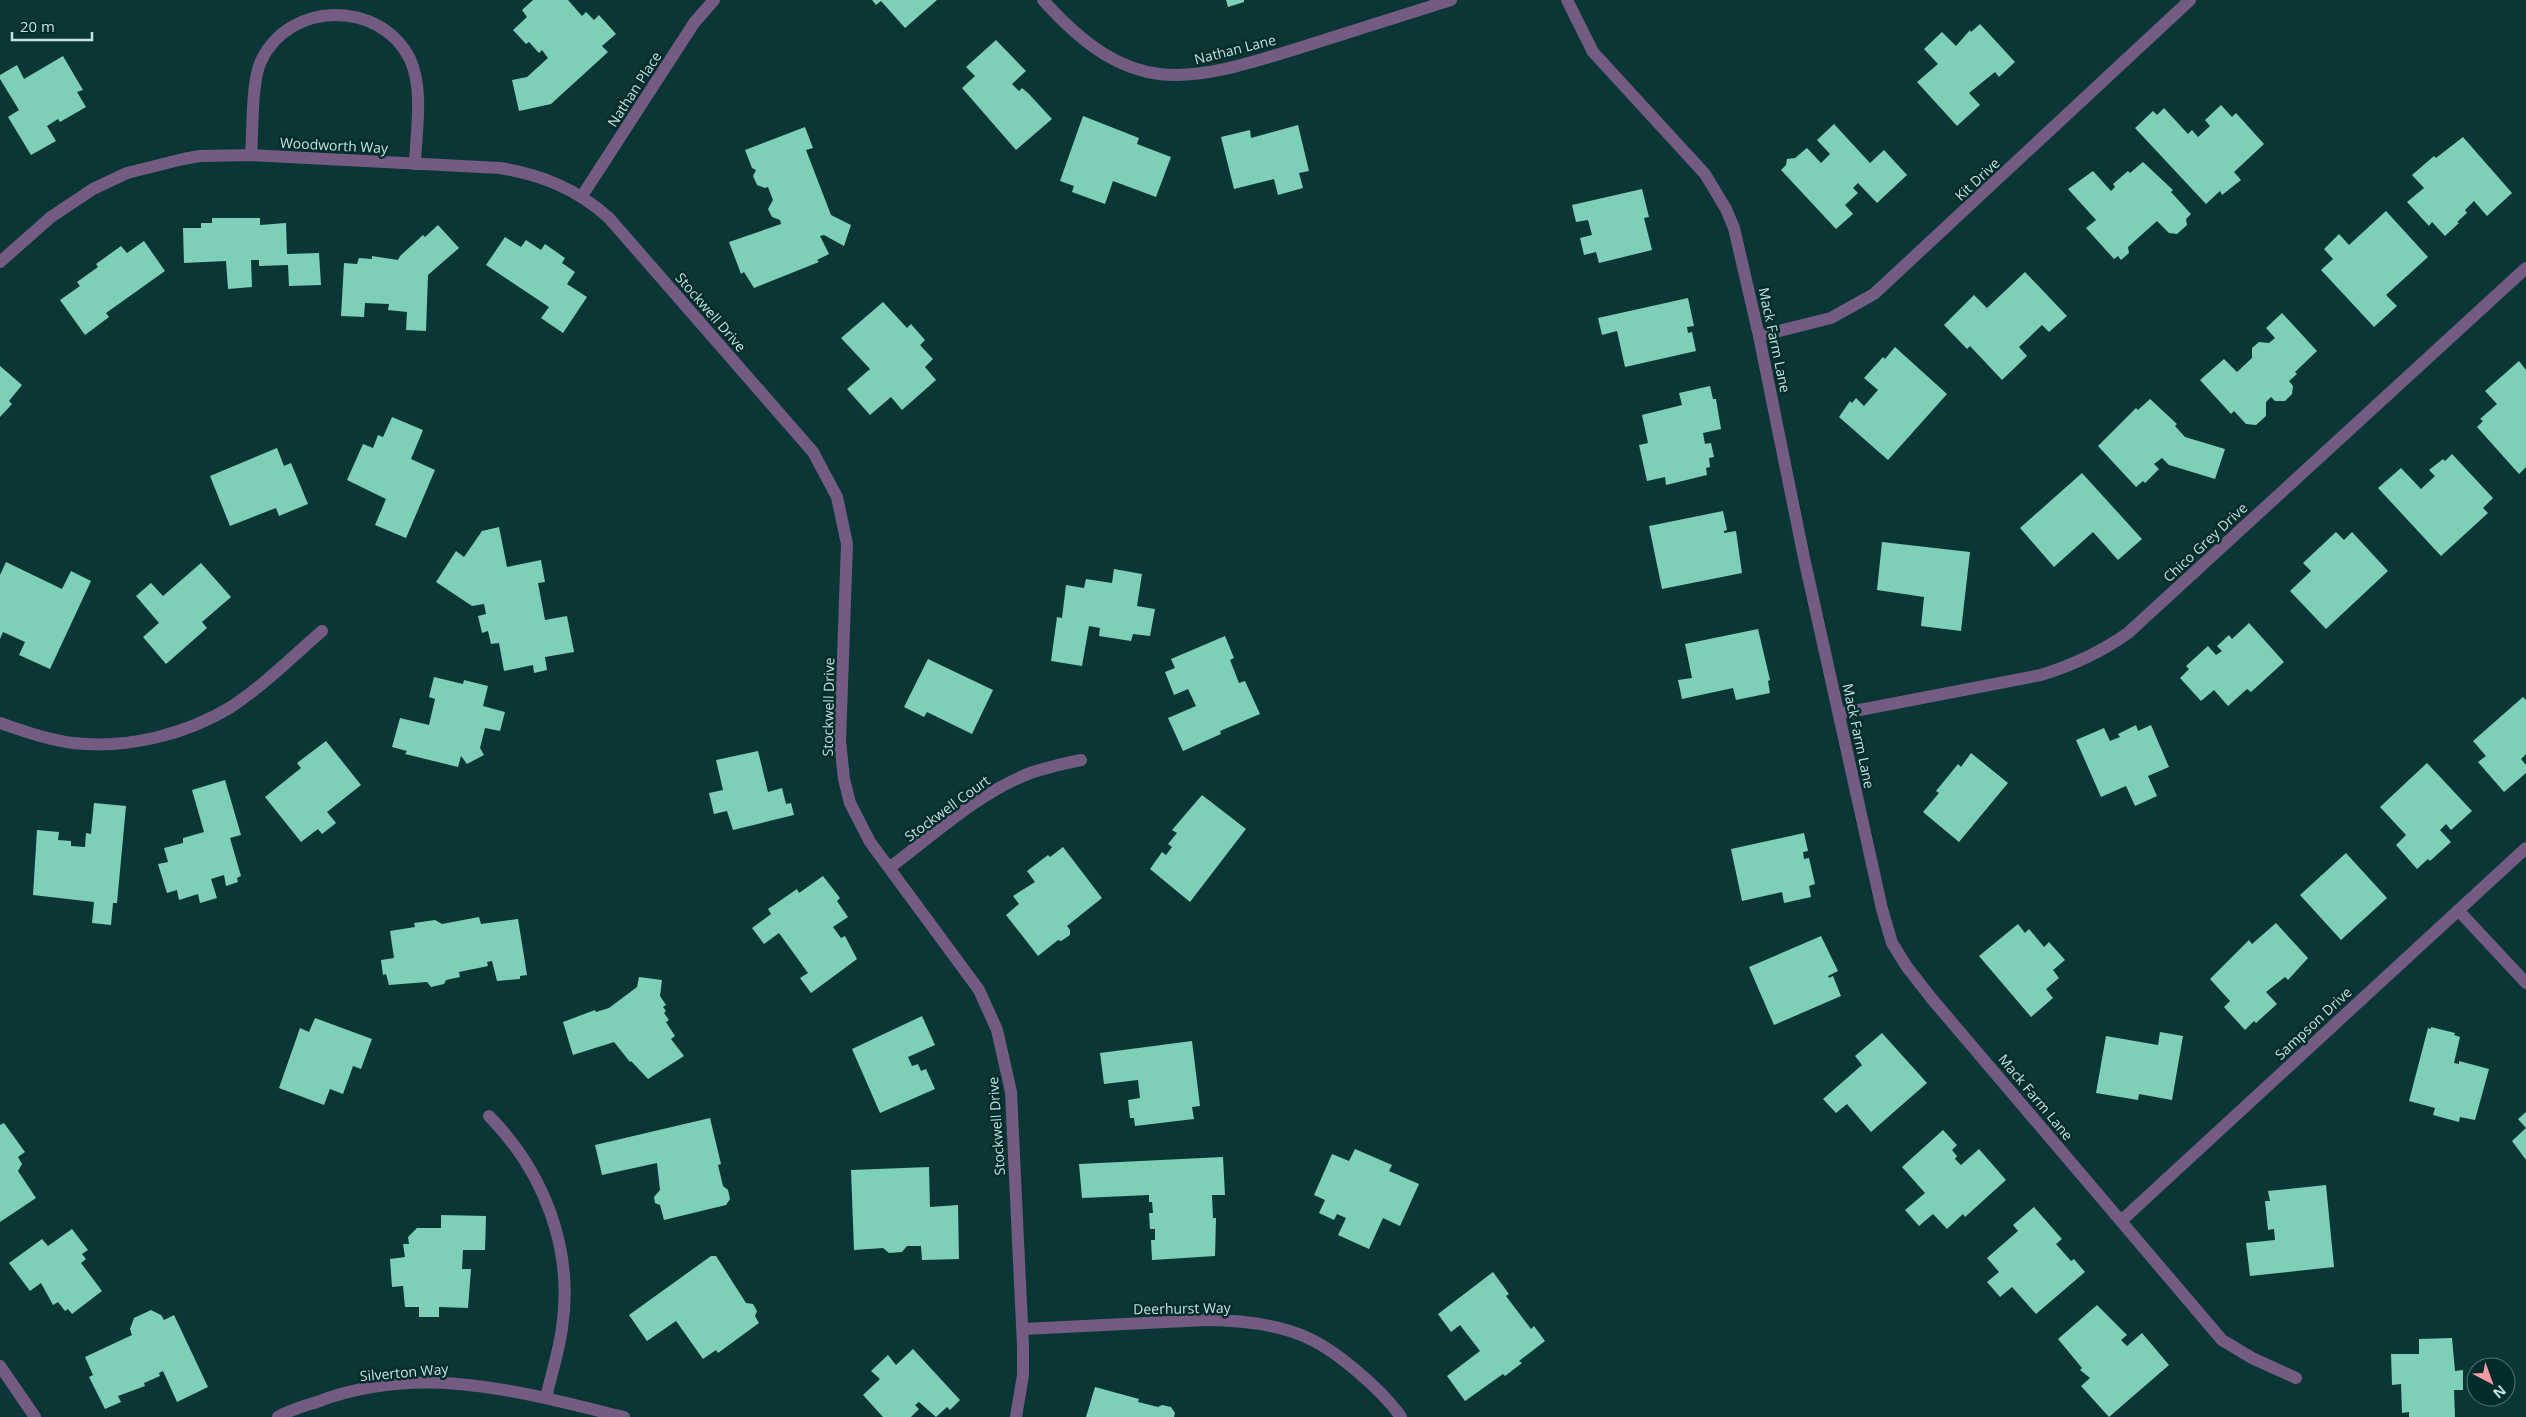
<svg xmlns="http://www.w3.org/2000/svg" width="2526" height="1417" font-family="'Open Sans',sans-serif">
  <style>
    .building { fill: #7ecfb7 }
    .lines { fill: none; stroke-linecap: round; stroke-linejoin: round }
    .street { stroke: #745b82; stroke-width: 12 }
    .labels { text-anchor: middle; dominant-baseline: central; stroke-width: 5; stroke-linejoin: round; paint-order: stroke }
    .street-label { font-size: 14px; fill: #c5e1e0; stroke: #002d2c }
  </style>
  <rect width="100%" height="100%" fill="#0a3736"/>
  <path class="building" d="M 533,0 L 568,0 L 582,16 L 586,12 L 594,20 L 599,15 L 616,34 L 602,46 L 608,52 L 551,104 L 519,111 L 512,80 L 527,77 L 548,58 L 542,50 L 539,53 L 529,42 L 526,44 L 513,30 L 527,17 L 522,10 Z
    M 872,0 L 937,0 L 905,28 L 881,1 L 876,5 Z
    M 1226,0 L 1244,0 L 1244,2 L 1228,7 Z
    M 1980,24 L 2015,62 L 1999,77 L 1995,72 L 1969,93 L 1980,105 L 1957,126 L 1917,82 L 1938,64 L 1924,49 L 1942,32 L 1956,46 L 1970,30 L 1971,32 Z
    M 996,40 L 1026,71 L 1012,84 L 1019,91 L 1022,88 L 1029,94 L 1052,119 L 1016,150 L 962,88 L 975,76 L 966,67 Z
    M 63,56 L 83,90 L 77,92 L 86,107 L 60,122 L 58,119 L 47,126 L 56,141 L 31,155 L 8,117 L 19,110 L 0,79 L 0,75 L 17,65 L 24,79 Z
    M 2221,105 L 2232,117 L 2236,113 L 2264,144 L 2234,172 L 2241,180 L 2222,195 L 2220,191 L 2206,204 L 2135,128 L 2153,111 L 2157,115 L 2164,108 L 2188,134 L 2192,130 L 2198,137 L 2210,126 L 2205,120 Z
    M 1083,116 L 1139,138 L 1137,144 L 1171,157 L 1156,197 L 1113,181 L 1105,204 L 1072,192 L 1074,186 L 1060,181 Z
    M 1834,124 L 1870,163 L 1884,150 L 1907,175 L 1877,203 L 1858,183 L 1853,188 L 1858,193 L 1845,205 L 1853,214 L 1836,229 L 1781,170 L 1786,165 L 1787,159 L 1795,158 L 1807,148 L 1821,163 L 1830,154 L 1817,140 Z
    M 1298,125 L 1309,171 L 1299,173 L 1303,188 L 1278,195 L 1274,179 L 1234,189 L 1221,137 L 1250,130 L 1251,138 Z
    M 805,127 L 813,148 L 806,150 L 831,215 L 851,225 L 844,246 L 824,235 L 820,236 L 829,254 L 817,260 L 819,262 L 754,288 L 744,272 L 741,274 L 729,242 L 781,224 L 780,220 L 772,217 L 768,209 L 773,200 L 768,187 L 765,188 L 757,185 L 753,176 L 756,170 L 752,168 L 745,150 Z
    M 2463,137 L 2512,193 L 2487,216 L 2474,201 L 2465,210 L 2467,213 L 2457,222 L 2459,223 L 2445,236 L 2432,222 L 2429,226 L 2407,202 L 2424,188 L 2412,175 L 2434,156 L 2436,158 Z
    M 2143,162 L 2173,190 L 2171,192 L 2191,214 L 2186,219 L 2187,225 L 2177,234 L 2169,233 L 2157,221 L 2128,247 L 2129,253 L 2121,260 L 2118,256 L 2114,259 L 2086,228 L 2096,220 L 2068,189 L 2093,171 L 2111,191 L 2115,187 L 2113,184 L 2128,171 L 2130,173 Z
    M 1642,189 L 1649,217 L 1644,218 L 1652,250 L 1599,263 L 1596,252 L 1584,255 L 1580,238 L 1592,235 L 1588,220 L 1576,222 L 1572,205 Z
    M 2386,211 L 2428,257 L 2386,295 L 2397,306 L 2374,327 L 2321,270 L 2333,259 L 2324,249 L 2339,234 L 2349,245 Z
    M 212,218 L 260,218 L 260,225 L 286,223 L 287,254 L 319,253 L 321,285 L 289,286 L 288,265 L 259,266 L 259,260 L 251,260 L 252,287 L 228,289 L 226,261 L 184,263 L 183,228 L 201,228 L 201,223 L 212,223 Z
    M 438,225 L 459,248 L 428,275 L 426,331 L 406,330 L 407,312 L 388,310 L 389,304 L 365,303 L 364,317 L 341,316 L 344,263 L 357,264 L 359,258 L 372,259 L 372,256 L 398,260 L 400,256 L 423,235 L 425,237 Z
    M 505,237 L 521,247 L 526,240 L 541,250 L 545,244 L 565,258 L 562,263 L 575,272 L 567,284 L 587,297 L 563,333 L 541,318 L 549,307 L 486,265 Z
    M 144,241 L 165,271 L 106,313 L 109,317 L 85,335 L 60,300 L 80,286 L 77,282 L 98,267 L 96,264 L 121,246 L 127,253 Z
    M 2025,272 L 2067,316 L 2049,332 L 2042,325 L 2019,347 L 2027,356 L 2002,380 L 1970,346 L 1967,349 L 1944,325 L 1974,295 L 1987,308 Z
    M 1688,298 L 1694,326 L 1687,327 L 1688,333 L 1692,332 L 1696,351 L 1625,367 L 1617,331 L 1602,335 L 1598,318 Z
    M 883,302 L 907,328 L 911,324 L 925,340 L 920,345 L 933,359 L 925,367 L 936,380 L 902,410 L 891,397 L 870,415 L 847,389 L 870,369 L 841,338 Z
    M 2282,313 L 2317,351 L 2295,372 L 2297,374 L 2289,381 L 2293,386 L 2292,394 L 2285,401 L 2275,401 L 2271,397 L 2266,402 L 2266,416 L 2256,425 L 2246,424 L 2234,411 L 2231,414 L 2200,380 L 2224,359 L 2237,372 L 2252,358 L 2252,348 L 2259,342 L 2269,343 L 2275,338 L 2266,328 Z
    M 1895,347 L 1947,394 L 1888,460 L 1839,417 L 1850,401 L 1852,403 L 1856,398 L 1864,406 L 1878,390 L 1864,378 L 1883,357 L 1885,359 Z
    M 2519,361 L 2526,370 L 2526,467 L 2519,474 L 2477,427 L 2483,421 L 2480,419 L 2497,404 L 2485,391 Z
    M 0,366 L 22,385 L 9,401 L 12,404 L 0,417 Z
    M 1710,386 L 1713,399 L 1716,399 L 1721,429 L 1703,433 L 1705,444 L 1711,443 L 1714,457 L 1709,458 L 1710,467 L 1706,468 L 1707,475 L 1666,485 L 1665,477 L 1647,481 L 1639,445 L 1648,443 L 1642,415 L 1682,405 L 1679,393 Z
    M 2150,399 L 2177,424 L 2175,426 L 2185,437 L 2225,449 L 2215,479 L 2169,465 L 2162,458 L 2154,464 L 2159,469 L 2145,483 L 2143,481 L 2136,487 L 2098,446 L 2136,408 L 2138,410 Z
    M 392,417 L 423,430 L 411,459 L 435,470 L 406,538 L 375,525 L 386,499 L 347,480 L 363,444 L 373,448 L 378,435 L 383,437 Z
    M 277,448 L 284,466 L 291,463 L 308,504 L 279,516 L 276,508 L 230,526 L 210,476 Z
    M 2452,454 L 2493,498 L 2483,508 L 2488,513 L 2441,556 L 2378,488 L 2401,468 L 2421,489 L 2435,476 L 2429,470 L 2443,459 L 2445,461 Z
    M 2082,473 L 2142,539 L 2118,560 L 2093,532 L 2054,567 L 2020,528 Z
    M 1723,511 L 1727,530 L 1724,531 L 1724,533 L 1736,531 L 1742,573 L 1662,589 L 1649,526 Z
    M 499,527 L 507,567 L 541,560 L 545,582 L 538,583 L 545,620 L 567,616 L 574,652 L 545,657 L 547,670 L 534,673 L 533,665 L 504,671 L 499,643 L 491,644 L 488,631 L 482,633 L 478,616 L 486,614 L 484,604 L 472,606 L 436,582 L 456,551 L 464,557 L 482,531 Z
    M 2336,532 L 2344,540 L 2352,532 L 2388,571 L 2326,629 L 2290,591 L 2311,571 L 2303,563 Z
    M 1882,542 L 1970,552 L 1961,631 L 1921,626 L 1924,597 L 1877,590 Z
    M 6,562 L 62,589 L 71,571 L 91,581 L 50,669 L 19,655 L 25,642 L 3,632 L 0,639 L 0,575 Z
    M 201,563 L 231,597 L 202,622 L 207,628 L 166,664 L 143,637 L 159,623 L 136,596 L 151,583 L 163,596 Z
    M 1114,569 L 1142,574 L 1137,606 L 1155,609 L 1150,636 L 1133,634 L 1131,641 L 1099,636 L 1100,628 L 1089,626 L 1082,666 L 1051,661 L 1057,617 L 1062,618 L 1066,585 L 1084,588 L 1086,579 L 1112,583 Z
    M 2249,623 L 2284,662 L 2251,692 L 2247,689 L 2228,706 L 2214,690 L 2201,701 L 2180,678 L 2189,669 L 2186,666 L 2208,646 L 2216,655 L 2222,651 L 2217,646 L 2229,635 L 2232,639 Z
    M 1758,629 L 1770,680 L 1768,681 L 1770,693 L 1736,700 L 1733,688 L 1682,699 L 1678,680 L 1692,678 L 1685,644 Z
    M 1225,636 L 1234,658 L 1230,660 L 1239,683 L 1245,681 L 1260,714 L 1220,731 L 1221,734 L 1183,751 L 1168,718 L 1196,706 L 1188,689 L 1174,695 L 1165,672 L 1175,668 L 1171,659 Z
    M 928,659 L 993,690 L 972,734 L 927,712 L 924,717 L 904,707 Z
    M 434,677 L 463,684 L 464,680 L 488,686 L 483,706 L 505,712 L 500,731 L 485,728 L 480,748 L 484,755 L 467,764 L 461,756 L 458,767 L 405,754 L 407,751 L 392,747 L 400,718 L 429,725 L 435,699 L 429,697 Z
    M 2523,697 L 2526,700 L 2526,754 L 2521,759 L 2526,765 L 2526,773 L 2504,792 L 2478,762 L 2486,756 L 2473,741 Z
    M 2136,725 L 2138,731 L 2151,725 L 2169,767 L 2148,776 L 2157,796 L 2135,806 L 2126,786 L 2101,797 L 2076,740 L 2104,728 L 2110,741 L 2120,737 L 2118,734 Z
    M 326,741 L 361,785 L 327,812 L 336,823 L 322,834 L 318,829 L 301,842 L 265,797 L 301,768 L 297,763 Z
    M 758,751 L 768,792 L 782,788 L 786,804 L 791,803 L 794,815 L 733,830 L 727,811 L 714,814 L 709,793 L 723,790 L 716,760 Z
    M 1971,753 L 2008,783 L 1959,842 L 1923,812 L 1939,793 L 1936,791 L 1958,764 L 1961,767 Z
    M 2427,763 L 2472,811 L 2451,830 L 2446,824 L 2440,830 L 2451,842 L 2430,861 L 2428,859 L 2417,869 L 2396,845 L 2406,835 L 2380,807 Z
    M 225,780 L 241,835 L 230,838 L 241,876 L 237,878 L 238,882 L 226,886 L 224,875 L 211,879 L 217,898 L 200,903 L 198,894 L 179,900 L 177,890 L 167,893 L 158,864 L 168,862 L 164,848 L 183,843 L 183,838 L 204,832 L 192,790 Z
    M 1202,795 L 1246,829 L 1190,902 L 1150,869 L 1162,852 L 1166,855 L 1172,847 L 1168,844 L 1177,833 L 1172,830 Z
    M 94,803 L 126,806 L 117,903 L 113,903 L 111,925 L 92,923 L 94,902 L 33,895 L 37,830 L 59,832 L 58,840 L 71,841 L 71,846 L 85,847 L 86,833 L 91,834 Z
    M 1804,833 L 1808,851 L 1803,852 L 1804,859 L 1809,858 L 1815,884 L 1809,886 L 1811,897 L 1784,903 L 1782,892 L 1742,901 L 1731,849 Z
    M 1063,847 L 1102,898 L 1067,926 L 1070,930 L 1070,935 L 1061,941 L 1058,940 L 1038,956 L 1006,915 L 1019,904 L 1013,896 L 1035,882 L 1027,871 L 1048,855 L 1050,857 Z
    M 2346,853 L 2387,898 L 2341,940 L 2300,895 Z
    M 823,876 L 840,898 L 837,901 L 848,917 L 833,927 L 841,938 L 845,936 L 857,959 L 811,993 L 800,978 L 808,973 L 779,933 L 764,944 L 752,928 L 771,914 L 768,909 L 797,889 L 799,893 Z
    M 479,917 L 481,924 L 518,919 L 527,975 L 520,976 L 520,979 L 497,981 L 492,961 L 487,962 L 488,966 L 459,972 L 460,977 L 446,980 L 444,984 L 431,987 L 427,982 L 389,985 L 386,974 L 383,975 L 381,960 L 394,958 L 390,931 L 415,927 L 414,923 L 435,920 L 442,924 Z
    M 2276,923 L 2308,958 L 2288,980 L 2285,977 L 2266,992 L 2277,1004 L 2256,1023 L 2254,1021 L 2245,1030 L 2224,1007 L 2230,1001 L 2210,979 L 2249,940 L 2252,944 Z
    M 2018,924 L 2025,933 L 2029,929 L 2044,947 L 2049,942 L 2065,960 L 2053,970 L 2059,978 L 2046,989 L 2053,998 L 2031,1017 L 1979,956 Z
    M 1821,936 L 1838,971 L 1828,976 L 1829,978 L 1833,976 L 1841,996 L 1774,1025 L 1749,967 Z
    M 639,977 L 662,980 L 660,996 L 666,1005 L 663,1007 L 666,1011 L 664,1013 L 669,1020 L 666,1022 L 675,1036 L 671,1039 L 684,1056 L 648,1079 L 631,1061 L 630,1062 L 614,1042 L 573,1055 L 563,1022 L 595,1010 L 596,1012 L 609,1008 L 637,987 Z
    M 922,1016 L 935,1045 L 908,1057 L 912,1066 L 918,1064 L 921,1071 L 926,1069 L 935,1089 L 880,1113 L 852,1049 Z
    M 315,1018 L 372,1039 L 361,1069 L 353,1066 L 343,1094 L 330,1089 L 324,1105 L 279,1088 L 300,1028 L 309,1032 Z
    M 2431,1027 L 2455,1033 L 2454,1035 L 2460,1037 L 2454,1063 L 2459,1064 L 2459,1061 L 2489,1069 L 2475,1120 L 2460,1117 L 2459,1122 L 2433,1115 L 2435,1108 L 2409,1101 L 2428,1028 L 2431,1029 Z
    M 2160,1032 L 2183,1036 L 2172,1100 L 2139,1094 L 2138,1100 L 2096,1093 L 2106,1036 L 2158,1045 Z
    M 1882,1033 L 1927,1083 L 1871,1132 L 1847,1104 L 1836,1113 L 1823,1099 L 1862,1065 L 1855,1056 Z
    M 1192,1041 L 1200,1106 L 1192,1107 L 1194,1119 L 1135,1126 L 1134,1118 L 1130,1118 L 1128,1100 L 1140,1098 L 1138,1080 L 1104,1084 L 1100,1053 Z
    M 2526,1112 L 2526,1160 L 2512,1141 L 2526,1128 L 2518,1119 Z
    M 710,1118 L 721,1164 L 718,1165 L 723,1186 L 728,1190 L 730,1199 L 726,1205 L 664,1220 L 660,1205 L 655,1203 L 654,1197 L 660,1190 L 657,1163 L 602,1175 L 595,1145 Z
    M 4,1123 L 25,1152 L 18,1157 L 22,1164 L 18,1171 L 36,1198 L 0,1222 L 0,1125 Z
    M 1943,1130 L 1957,1145 L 1952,1150 L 1957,1156 L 1955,1159 L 1961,1165 L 1979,1149 L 2006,1180 L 1965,1217 L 1963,1214 L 1947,1229 L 1933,1214 L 1919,1226 L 1905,1210 L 1925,1193 L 1902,1167 Z
    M 1355,1149 L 1392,1165 L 1389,1171 L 1419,1184 L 1400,1226 L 1383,1218 L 1369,1249 L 1338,1235 L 1346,1218 L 1337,1214 L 1334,1220 L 1319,1213 L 1325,1200 L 1314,1195 L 1332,1154 L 1349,1161 Z
    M 1223,1157 L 1225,1195 L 1212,1195 L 1213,1218 L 1216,1218 L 1215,1256 L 1152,1260 L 1151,1240 L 1155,1240 L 1155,1229 L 1150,1229 L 1149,1213 L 1153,1213 L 1152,1202 L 1149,1202 L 1149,1195 L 1082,1198 L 1079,1164 Z
    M 929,1167 L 930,1207 L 958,1205 L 959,1259 L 922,1260 L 921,1246 L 907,1246 L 902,1252 L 889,1253 L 883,1248 L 854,1250 L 851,1170 Z
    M 2326,1185 L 2334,1267 L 2250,1276 L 2246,1243 L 2275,1240 L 2274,1229 L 2268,1230 L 2265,1201 L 2270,1201 L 2268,1191 Z
    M 2034,1207 L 2062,1239 L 2056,1244 L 2071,1261 L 2074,1259 L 2085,1272 L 2036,1314 L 2012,1287 L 2000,1297 L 1987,1282 L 1999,1272 L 1987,1258 L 2018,1231 L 2013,1225 Z
    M 441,1215 L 486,1216 L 485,1250 L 463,1250 L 462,1269 L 471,1269 L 468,1308 L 439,1307 L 439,1317 L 419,1317 L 419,1307 L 405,1307 L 403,1286 L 392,1287 L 390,1259 L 405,1257 L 403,1244 L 409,1244 L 408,1237 L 417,1228 L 441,1228 Z
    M 72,1229 L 88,1250 L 82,1254 L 86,1259 L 81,1263 L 102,1291 L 72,1314 L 68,1309 L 65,1311 L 58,1302 L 53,1305 L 41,1283 L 30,1291 L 9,1263 L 42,1239 L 48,1246 Z
    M 711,1256 L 716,1256 L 746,1303 L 753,1304 L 757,1311 L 755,1316 L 759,1323 L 718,1353 L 716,1350 L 703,1359 L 676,1321 L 647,1341 L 629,1315 Z
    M 1493,1272 L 1509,1294 L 1506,1296 L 1531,1329 L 1534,1326 L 1545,1341 L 1519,1361 L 1522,1363 L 1505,1376 L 1503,1374 L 1465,1401 L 1447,1376 L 1480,1351 L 1460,1325 L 1451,1332 L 1438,1314 Z
    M 2097,1305 L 2127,1335 L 2121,1340 L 2127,1346 L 2142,1333 L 2169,1365 L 2109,1417 L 2081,1386 L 2090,1378 L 2080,1370 L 2082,1368 L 2058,1339 Z
    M 151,1310 L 161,1315 L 164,1320 L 174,1315 L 208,1387 L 177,1402 L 163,1371 L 159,1373 L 160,1376 L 144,1383 L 145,1386 L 118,1396 L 121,1402 L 105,1409 L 89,1377 L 93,1375 L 85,1357 L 132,1335 L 130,1329 L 134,1318 Z
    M 2452,1338 L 2455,1371 L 2463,1370 L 2463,1390 L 2454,1390 L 2455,1417 L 2409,1417 L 2409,1412 L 2402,1413 L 2401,1384 L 2392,1385 L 2391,1354 L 2419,1354 L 2419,1339 Z
    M 913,1349 L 960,1400 L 950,1410 L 947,1407 L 936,1417 L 919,1402 L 915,1405 L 919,1409 L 911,1417 L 883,1417 L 863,1395 L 880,1379 L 871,1371 L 888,1355 L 896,1365 Z
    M 1095,1387 L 1139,1399 L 1138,1402 L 1158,1407 L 1162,1405 L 1171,1407 L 1175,1413 L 1174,1417 L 1086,1417 Z"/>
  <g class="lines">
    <path class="street" d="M 1043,0 C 1131,98 1184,84 1299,48 C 1350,32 1401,16 1451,0
      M 1567,0 L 1593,52 L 1705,174 L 1726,209 L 1734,228 L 1759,336 L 1804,558 L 1882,909 L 1892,943 L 1907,967 L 1932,999 L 2222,1340 L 2252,1358 L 2296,1378
      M 251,155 C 253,131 251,83 261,61 C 290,0 380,0 410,59 C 424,90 416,131 415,164
      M 582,196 L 694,23 L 714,0
      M 0,262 L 51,217 L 93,189 L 127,173 L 183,159 L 200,156 L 251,155 L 500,168 C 542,175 577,189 609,218 L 813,452 L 837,497 L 847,544 L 840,741 L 844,779 L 850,803 L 870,842 L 979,990 L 997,1030 L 1011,1092 L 1023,1346 L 1023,1375 L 1016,1417
      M 1759,336 L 1831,318 L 1874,294 L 2190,0
      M 1839,714 L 2041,675 C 2073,665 2100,653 2128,633 L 2526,268
      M 0,723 C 24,731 48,740 73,743 C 127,749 185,735 231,707 C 263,686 292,657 322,631
      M 889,868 C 935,834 979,792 1033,772 C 1049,767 1065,763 1081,760
      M 2458,910 L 2526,983
      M 489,1116 C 544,1172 574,1249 562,1328 C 559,1351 551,1375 546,1398
      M 2121,1221 L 2526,848
      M 1023,1329 L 1206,1320 C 1240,1320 1277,1324 1308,1338 C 1337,1351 1383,1391 1401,1417
      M 0,1366 L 35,1417
      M 278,1417 C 289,1410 304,1406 317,1402 C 422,1362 520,1392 624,1417"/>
  </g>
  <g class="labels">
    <g class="street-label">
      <text transform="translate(1235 49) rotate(-14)">Nathan Lane</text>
      <text transform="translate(634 89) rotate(-57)">Nathan Place</text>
      <text transform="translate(334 145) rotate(3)">Woodworth Way</text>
      <text transform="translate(1977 179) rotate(-43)">Kit Drive</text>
      <text transform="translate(711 312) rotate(49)">Stockwell Drive</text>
      <text transform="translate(1775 340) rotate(78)">Mack Farm Lane</text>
      <text transform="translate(2205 542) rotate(-43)">Chico Grey Drive</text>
      <text transform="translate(828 707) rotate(-89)">Stockwell Drive</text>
      <text transform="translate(1859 736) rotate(78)">Mack Farm Lane</text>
      <text transform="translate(947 808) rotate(-36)">Stockwell Court</text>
      <text transform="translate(2313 1023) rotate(-43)">Sampson Drive</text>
      <text transform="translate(2036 1097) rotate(50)">Mack Farm Lane</text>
      <text transform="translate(996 1126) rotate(-94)">Stockwell Drive</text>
      <text transform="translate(1182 1308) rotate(-1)">Deerhurst Way</text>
      <text transform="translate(404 1372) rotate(-5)">Silverton Way</text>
    </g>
  </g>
  <g transform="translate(2491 1382) rotate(139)"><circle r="24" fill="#002d2c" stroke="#4f7574"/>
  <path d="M0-4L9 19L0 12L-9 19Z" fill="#f49aa3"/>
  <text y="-8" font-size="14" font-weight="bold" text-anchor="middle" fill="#c5e1e0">N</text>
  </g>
  <path d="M12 32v8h80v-8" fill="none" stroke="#c5e1e0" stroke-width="2.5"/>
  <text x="20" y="32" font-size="15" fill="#c5e1e0" stroke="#002d2c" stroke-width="4" paint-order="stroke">20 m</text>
</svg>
